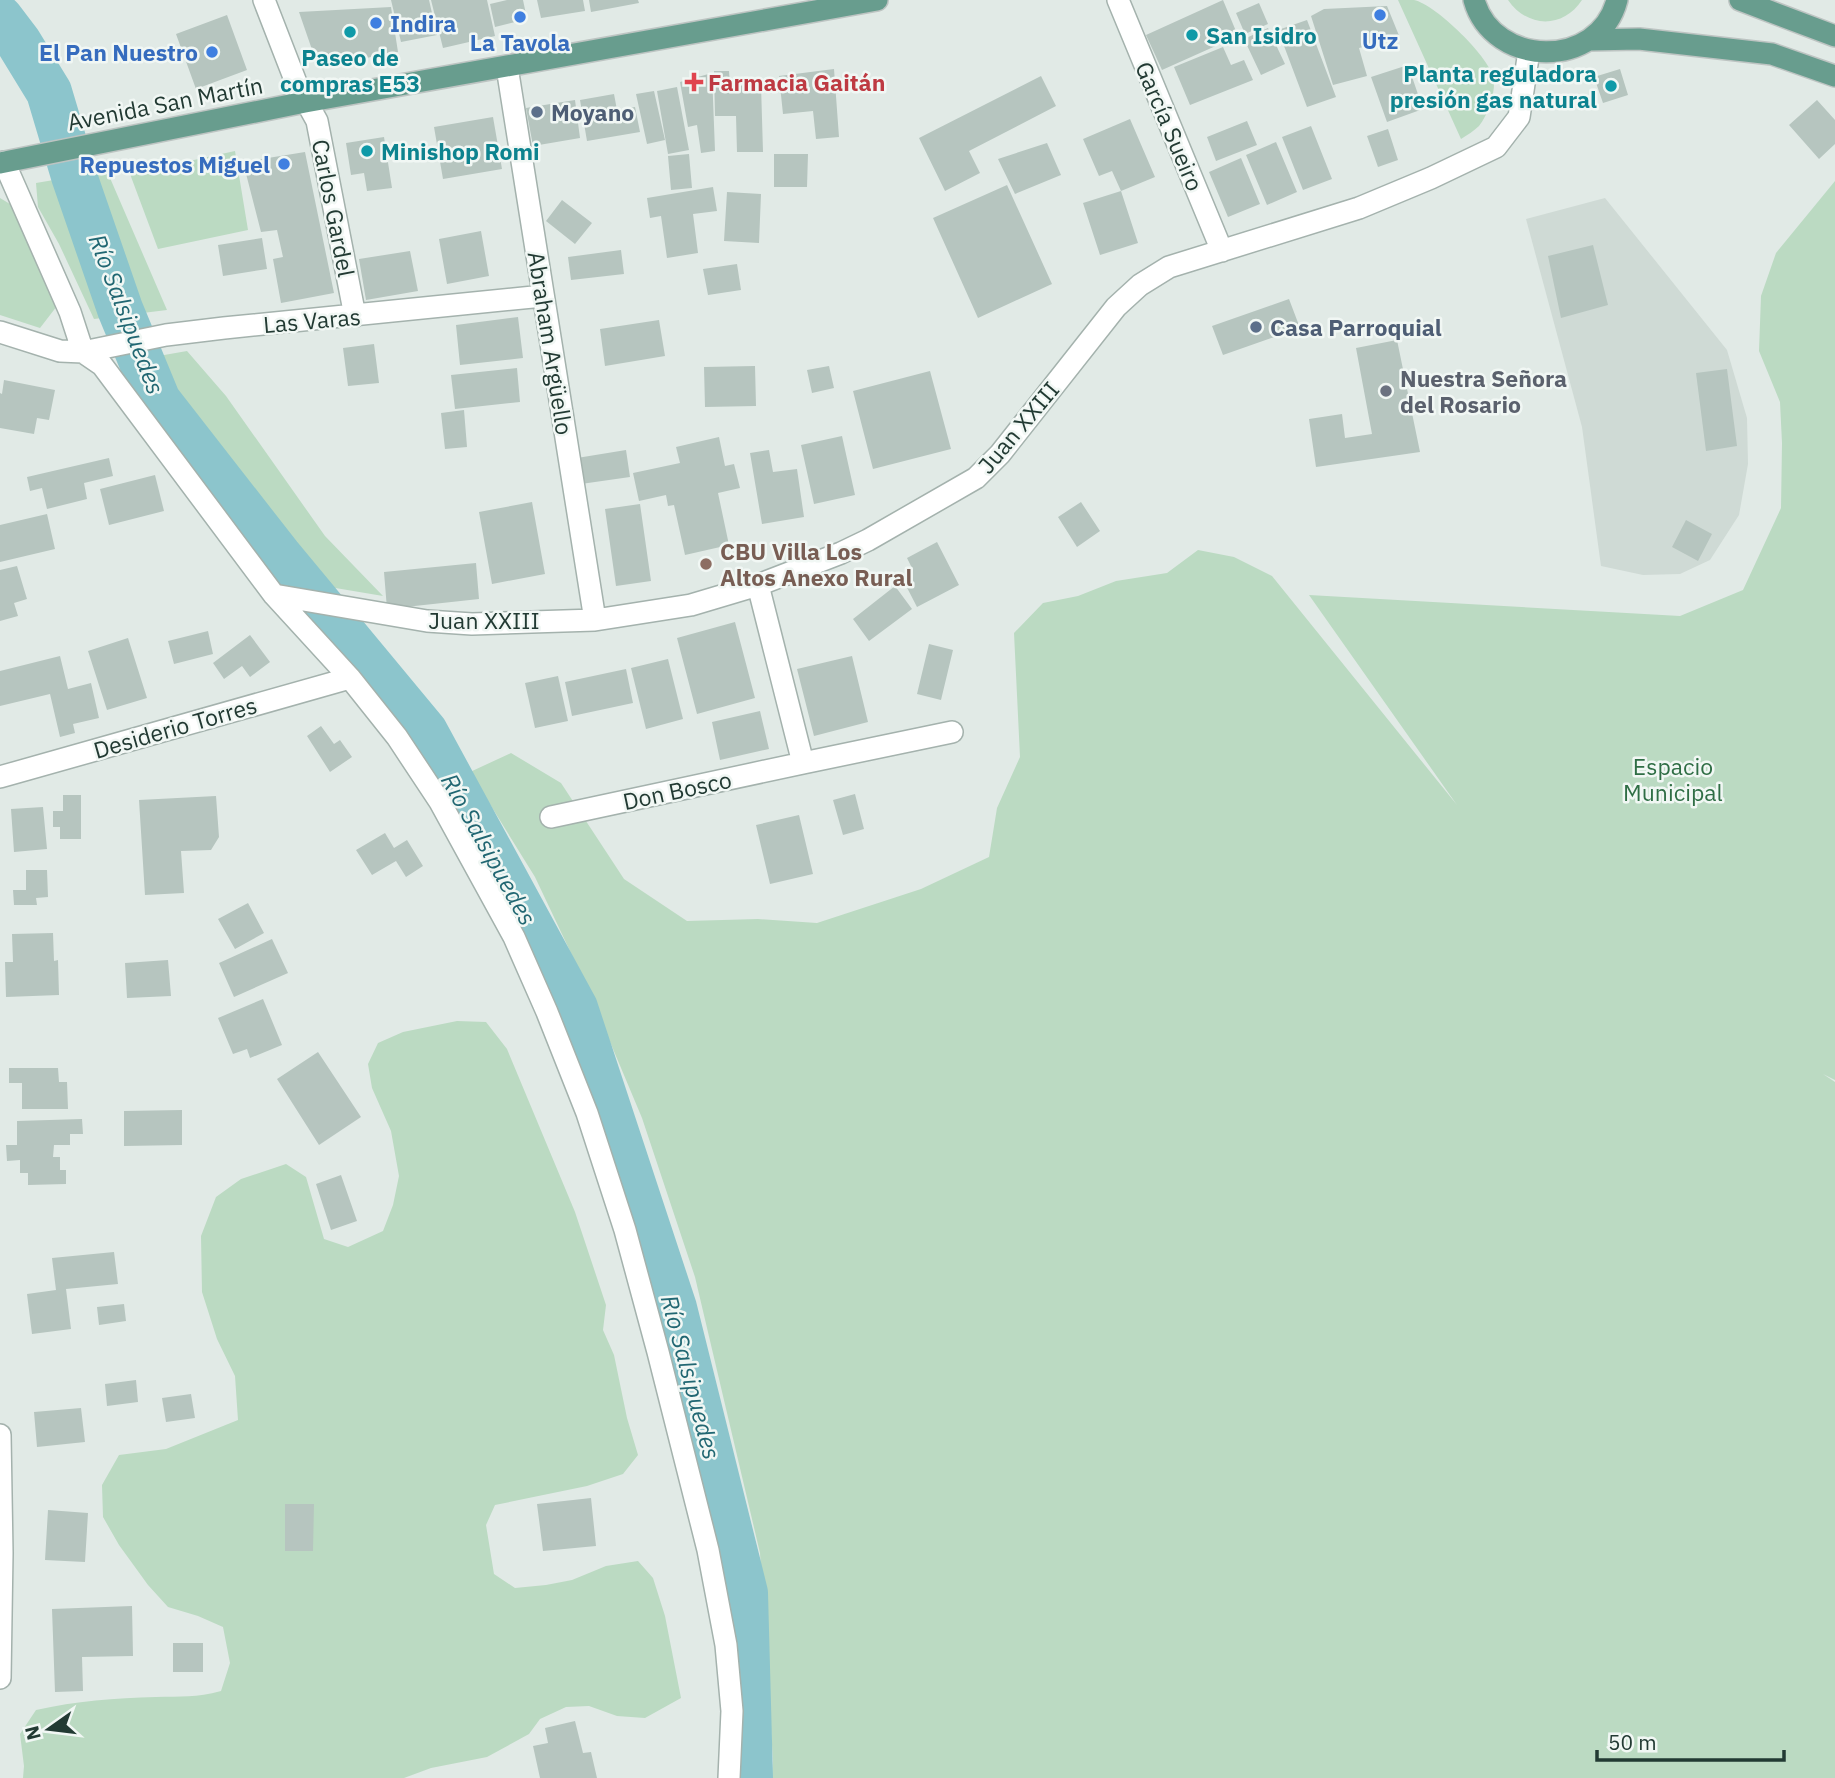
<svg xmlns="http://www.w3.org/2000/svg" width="1835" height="1778" font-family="'IBM Plex Sans',sans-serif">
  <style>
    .built { fill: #cfdad5 }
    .green { fill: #bbdac2 }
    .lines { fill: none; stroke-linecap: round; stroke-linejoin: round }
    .river { stroke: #8cc5cc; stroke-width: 46 }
    .building { fill: #b6c5bf }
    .minor-casing { stroke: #a4b2ad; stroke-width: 24 }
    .tertiary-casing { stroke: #a4b2ad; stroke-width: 24 }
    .primary-casing { stroke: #bdc4c2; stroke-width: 24 }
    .minor { stroke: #fff; stroke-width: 21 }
    .tertiary { stroke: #fff; stroke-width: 21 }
    .primary { stroke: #689d8e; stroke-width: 21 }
    .shop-dot { fill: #3f7fe0; stroke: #f1f7f4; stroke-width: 2.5 }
    .culture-dot { fill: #0f9aa8; stroke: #f1f7f4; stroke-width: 2.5 }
    .health-dot { fill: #e0444e; stroke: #f1f7f4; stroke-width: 2.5 }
    .service-dot { fill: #5c6f8a; stroke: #f1f7f4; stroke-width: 2.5 }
    .worship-dot { fill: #6b7280; stroke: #f1f7f4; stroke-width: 2.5 }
    .education-dot { fill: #8d6e63; stroke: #f1f7f4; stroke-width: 2.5 }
    .labels { text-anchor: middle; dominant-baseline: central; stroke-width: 5; stroke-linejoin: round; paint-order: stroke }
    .shop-label { font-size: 23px; font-weight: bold; fill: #366cbe; stroke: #f1f7f4 }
    .culture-label { font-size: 23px; font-weight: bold; fill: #0d838f; stroke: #f1f7f4; text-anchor: start }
    .health-label { font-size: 23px; font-weight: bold; fill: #be3a42; stroke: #f1f7f4; text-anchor: start }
    .street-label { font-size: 23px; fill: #223a33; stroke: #f1f7f4 }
    .service-label { font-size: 23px; font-weight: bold; fill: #4e5e75; stroke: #f1f7f4; text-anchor: start }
    .worship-label { font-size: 23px; font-weight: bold; fill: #5b616d; stroke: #f1f7f4; text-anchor: start }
    .education-label { font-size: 23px; font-weight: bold; fill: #785e54; stroke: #f1f7f4; text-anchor: start }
    .park-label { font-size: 23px; fill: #2f6e45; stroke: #f1f7f4 }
    .water-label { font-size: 24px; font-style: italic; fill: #216772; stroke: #f1f7f4 }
  </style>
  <rect width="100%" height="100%" fill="#e1eae6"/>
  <path class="built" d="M 1605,198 L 1727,350 L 1747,418 L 1748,464 L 1739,515 L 1710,560 L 1680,574 L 1643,575 L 1601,566 L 1582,427 L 1526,219 Z"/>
  <path class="green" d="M 1398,0 C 1403,0 1409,0 1414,0 C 1435,4 1492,59 1494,80 C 1495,94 1488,115 1479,126 C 1474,131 1467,135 1461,139 Z
    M 1508,0 L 1582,0 C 1563,29 1527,28 1508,0 Z
    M 235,151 L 248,230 L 158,249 L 130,174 Z
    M 107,171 L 167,310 L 94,319 L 59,244 L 38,207 L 36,183 Z
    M 1835,181 L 1835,1080 L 1823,1074 L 1835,1082 L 1835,1778 L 772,1778 L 773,1761 L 760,1553 L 695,1277 L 642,1118 L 587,987 L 535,877 L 470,772 L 511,753 L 561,783 L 624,879 L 687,921 L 758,919 L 817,923 L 921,889 L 989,857 L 997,808 L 1020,757 L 1014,633 L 1043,603 L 1078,596 L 1116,581 L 1167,573 L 1198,550 L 1234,557 L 1272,576 L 1457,805 L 1309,595 L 1680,616 L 1743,590 L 1781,508 L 1782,443 L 1780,402 L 1759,351 L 1761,296 L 1776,253 Z
    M 0,198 L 10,204 L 57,306 L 40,328 L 0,315 Z
    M 187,351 L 226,396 L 325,536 L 383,596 L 282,579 L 124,366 L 130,361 Z
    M 457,1021 L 486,1022 L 507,1049 L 575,1212 L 606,1305 L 603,1330 L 614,1355 L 627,1418 L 638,1455 L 623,1474 L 587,1486 L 495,1505 L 486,1525 L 494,1574 L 515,1588 L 546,1585 L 572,1580 L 606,1566 L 638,1561 L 653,1578 L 665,1616 L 681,1698 L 645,1718 L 617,1716 L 589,1706 L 566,1707 L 540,1719 L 529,1734 L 487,1757 L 431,1768 L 404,1778 L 23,1778 L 24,1766 L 20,1734 L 36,1710 C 76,1701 115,1698 156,1697 C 181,1696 196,1698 221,1691 L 230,1663 L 223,1627 L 198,1616 L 168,1607 L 148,1585 L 119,1545 L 103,1517 L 102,1485 L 119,1455 L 166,1449 L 238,1420 L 235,1376 L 217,1339 L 202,1292 L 201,1236 L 216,1197 L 241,1179 L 286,1164 L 306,1177 L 324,1239 L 348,1247 L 383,1231 L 393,1205 L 399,1176 L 391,1131 L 372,1088 L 368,1064 L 378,1043 L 403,1032 Z"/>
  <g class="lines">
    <path class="river" d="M 0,18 L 19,43 L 49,92 L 74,176 L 120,309 L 158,401 L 279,556 L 425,732 L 575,1008 L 674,1308 L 745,1593 L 750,1778"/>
  </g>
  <path class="building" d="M 391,0 L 429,0 L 437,35 L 401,42 Z
    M 431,0 L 487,0 L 495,36 L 443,48 Z
    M 507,0 L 523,0 L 527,19 L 495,27 L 490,4 Z
    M 537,0 L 583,0 L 585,11 L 541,18 Z
    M 589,0 L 638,0 L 639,3 L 591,12 Z
    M 1223,0 L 1238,36 L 1162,70 L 1146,35 Z
    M 1259,3 L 1268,24 L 1245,34 L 1236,13 Z
    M 1387,6 L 1400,38 L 1359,48 L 1367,76 L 1333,85 L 1311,16 L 1324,9 Z
    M 391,7 L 398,52 L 318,67 L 299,12 Z
    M 227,15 L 247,70 L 196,89 L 176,34 Z
    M 1307,20 L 1336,97 L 1307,107 L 1278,30 Z
    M 1268,28 L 1285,64 L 1261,75 L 1244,39 Z
    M 1223,47 L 1231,65 L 1244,60 L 1253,80 L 1190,105 L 1174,67 Z
    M 1408,65 L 1423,109 L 1387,122 L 1371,77 Z
    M 834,69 L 839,137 L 816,139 L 813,111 L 783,114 L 779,76 Z
    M 1620,69 L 1628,95 L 1603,103 L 1594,77 Z
    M 714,71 L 729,71 L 730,86 L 761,85 L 763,152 L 737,152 L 736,116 L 715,116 Z
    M 712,73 L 715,151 L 701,153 L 697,125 L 688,127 L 680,82 Z
    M 1041,76 L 1056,106 L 969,151 L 980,173 L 945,191 L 919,138 Z
    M 677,87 L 689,150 L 668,154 L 657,91 Z
    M 654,91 L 665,140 L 647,144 L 636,94 Z
    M 614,94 L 617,110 L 635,107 L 640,132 L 587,141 L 580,100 Z
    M 575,100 L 580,138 L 533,146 L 526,108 Z
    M 1817,100 L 1835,120 L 1835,144 L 1819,159 L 1789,125 Z
    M 493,117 L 502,169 L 443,179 L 434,127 Z
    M 1130,119 L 1155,177 L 1121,191 L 1138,243 L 1100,255 L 1083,203 L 1121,191 L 1112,171 L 1099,176 L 1083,139 Z
    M 1247,121 L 1257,145 L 1216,161 L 1207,137 Z
    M 1311,126 L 1332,179 L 1303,190 L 1282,137 Z
    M 1388,129 L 1398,160 L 1378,167 L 1367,136 Z
    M 384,137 L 392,188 L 367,191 L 364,173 L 351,175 L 346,143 Z
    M 1276,142 L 1297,192 L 1267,205 L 1246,155 Z
    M 1047,143 L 1061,175 L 1015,194 L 998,159 Z
    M 305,152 L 334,293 L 281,303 L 273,259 L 283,257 L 277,230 L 261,232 L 243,162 Z
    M 689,154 L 692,188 L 671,190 L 668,156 Z
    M 774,154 L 808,154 L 807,187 L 774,187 Z
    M 1241,158 L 1260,204 L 1228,217 L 1209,172 Z
    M 1007,185 L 1052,284 L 978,318 L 933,218 Z
    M 713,187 L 717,211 L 693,214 L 698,253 L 667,258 L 661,216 L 650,218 L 647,198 Z
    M 727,192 L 761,194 L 759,243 L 724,241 Z
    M 562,200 L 592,223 L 575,244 L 546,221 Z
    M 481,231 L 489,276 L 447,284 L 439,239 Z
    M 262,238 L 267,269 L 223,276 L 218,245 Z
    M 1593,245 L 1608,305 L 1561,318 L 1548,256 Z
    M 621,250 L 624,274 L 571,280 L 568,257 Z
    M 410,251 L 418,291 L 366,300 L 359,259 Z
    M 737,264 L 741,290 L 708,295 L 703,269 Z
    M 1289,299 L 1300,328 L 1223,355 L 1212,326 Z
    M 518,317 L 523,358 L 460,365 L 456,325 Z
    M 659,320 L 665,356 L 605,366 L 600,329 Z
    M 1397,340 L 1420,452 L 1316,467 L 1309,419 L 1342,414 L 1345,438 L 1372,434 L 1356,348 Z
    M 374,344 L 379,383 L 348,386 L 343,348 Z
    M 755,366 L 756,406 L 705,407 L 704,367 Z
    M 829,366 L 834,388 L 812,393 L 807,370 Z
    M 517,368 L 520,402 L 455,409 L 451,375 Z
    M 1727,369 L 1737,446 L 1706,451 L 1696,373 Z
    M 930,371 L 951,449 L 873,469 L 853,391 Z
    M 4,380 L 55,390 L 49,420 L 37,418 L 34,434 L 0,428 L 0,393 L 2,394 Z
    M 464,410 L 467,447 L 445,449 L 441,413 Z
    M 842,436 L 855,495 L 814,504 L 801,445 Z
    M 719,437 L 725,466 L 734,464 L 740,488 L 718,493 L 729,545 L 685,555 L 674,505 L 668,506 L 666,495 L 639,501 L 633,473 L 680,463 L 676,447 Z
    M 626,450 L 630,477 L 581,484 L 577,458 Z
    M 769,450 L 773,472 L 797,469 L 804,517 L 762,524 L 750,453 Z
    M 109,458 L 113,476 L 84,483 L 87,499 L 47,509 L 42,488 L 30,491 L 27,477 Z
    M 155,475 L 164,511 L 109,525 L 100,489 Z
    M 532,502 L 545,574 L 492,584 L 479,512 Z
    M 1081,502 L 1100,531 L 1077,547 L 1058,517 Z
    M 640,504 L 651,581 L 616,586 L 605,509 Z
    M 47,514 L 55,549 L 0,562 L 0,525 Z
    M 1686,520 L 1712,534 L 1698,561 L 1672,547 Z
    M 937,542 L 959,585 L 917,607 L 901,576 L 913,570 L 907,558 Z
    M 476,563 L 479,599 L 387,609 L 384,572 Z
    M 17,566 L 27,599 L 14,603 L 18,616 L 0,621 L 0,570 Z
    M 895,586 L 912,609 L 869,641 L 853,619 Z
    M 735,622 L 755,698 L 697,714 L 677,638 Z
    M 208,631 L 213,654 L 174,664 L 168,641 Z
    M 250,635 L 270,662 L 250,677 L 242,666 L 224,679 L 213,663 Z
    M 128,638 L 147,698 L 107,710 L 88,651 Z
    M 929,644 L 953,650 L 941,700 L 917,694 Z
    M 60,656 L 68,689 L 91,683 L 99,718 L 73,724 L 75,733 L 60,737 L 50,694 L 0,706 L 0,671 Z
    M 852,656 L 868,722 L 814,736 L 797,669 Z
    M 668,659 L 683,719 L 646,729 L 631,668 Z
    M 626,669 L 633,703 L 572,716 L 565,682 Z
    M 558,676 L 568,721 L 535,728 L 525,683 Z
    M 760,711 L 769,749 L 720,760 L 712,722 Z
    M 321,726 L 334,744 L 340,740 L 352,757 L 330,772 L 307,736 Z
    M 855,794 L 864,829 L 843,835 L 833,800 Z
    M 63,795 L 81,795 L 81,839 L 60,839 L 60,827 L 53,827 L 53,811 L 63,811 Z
    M 216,796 L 219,837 L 211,850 L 181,851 L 184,893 L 145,895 L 139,800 Z
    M 43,807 L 47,849 L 14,852 L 11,809 Z
    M 799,815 L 813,874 L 770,884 L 756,825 Z
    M 385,833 L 394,848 L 407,840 L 423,866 L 406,877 L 396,861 L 372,875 L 356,850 Z
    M 26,870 L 47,870 L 48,897 L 36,898 L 37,905 L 14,905 L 13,890 L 26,890 Z
    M 248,903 L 264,933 L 235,949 L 218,919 Z
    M 53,933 L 54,961 L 58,960 L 59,995 L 6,997 L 5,962 L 13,962 L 12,934 Z
    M 272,939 L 288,973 L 234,997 L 219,963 Z
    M 168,960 L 171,996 L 127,998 L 125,963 Z
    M 263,999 L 282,1045 L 250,1058 L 247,1049 L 233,1054 L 218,1018 Z
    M 318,1052 L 361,1117 L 319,1145 L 277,1079 Z
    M 9,1068 L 58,1068 L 59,1082 L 67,1082 L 68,1109 L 22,1109 L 22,1083 L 9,1083 Z
    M 182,1110 L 182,1145 L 124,1146 L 124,1111 Z
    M 82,1119 L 83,1134 L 70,1134 L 70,1145 L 54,1145 L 53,1157 L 60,1157 L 60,1170 L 66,1170 L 66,1184 L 28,1185 L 28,1173 L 20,1173 L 20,1160 L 7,1161 L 6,1145 L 17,1145 L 17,1121 Z
    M 341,1175 L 357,1221 L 331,1230 L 316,1184 Z
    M 114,1252 L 118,1284 L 66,1289 L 71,1329 L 32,1334 L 27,1294 L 56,1290 L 52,1258 Z
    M 124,1304 L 126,1321 L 99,1325 L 97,1307 Z
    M 136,1380 L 138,1402 L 107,1406 L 105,1384 Z
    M 191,1394 L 195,1418 L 166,1422 L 162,1398 Z
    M 81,1408 L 85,1442 L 37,1447 L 34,1412 Z
    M 591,1498 L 596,1546 L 543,1551 L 537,1504 Z
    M 285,1504 L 314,1504 L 313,1551 L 285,1551 Z
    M 48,1510 L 88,1513 L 85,1562 L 45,1560 Z
    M 132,1606 L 133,1656 L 82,1657 L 83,1691 L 55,1692 L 52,1609 Z
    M 173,1643 L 203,1643 L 203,1672 L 173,1672 Z
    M 575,1721 L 583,1753 L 591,1752 L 597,1778 L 540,1778 L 533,1746 L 548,1743 L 545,1728 Z"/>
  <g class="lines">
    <g class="minor-casing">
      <path id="minor" d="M 264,0 L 297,85 L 317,121 L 355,316
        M 1118,0 L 1222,251
        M 507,67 L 595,620
        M 4,162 L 70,312 L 83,352
        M 0,332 L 60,351 L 83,352 L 102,365 L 274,595 L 350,678 L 397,737 L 440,802 L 514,937 L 547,1012 L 587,1113 L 625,1230 L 658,1352 L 708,1550 L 726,1645 L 732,1711 L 729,1778
        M 83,352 L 166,335 L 224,328 L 543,296
        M 758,585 L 803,763 L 952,732
        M 274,595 L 427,621 L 472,624 L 595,620 L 691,605 L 758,585 L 841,553 L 868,540 L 976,478 L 1000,454 L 1116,307 L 1140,285 L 1169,267 L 1359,208 L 1431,178 L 1496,147 L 1519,117 L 1529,51
        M 0,777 L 350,678
        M 551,817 L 803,763"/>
    </g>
    <g class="tertiary-casing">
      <path id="tertiary" d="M 0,1435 L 2,1553 L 0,1678"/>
    </g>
    <g class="primary-casing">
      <path id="primary" d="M 1474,0 C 1493,68 1599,70 1617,0
        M 1740,0 L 1835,36
        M 1589,40 L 1639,39 L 1772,54 L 1835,76
        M 0,163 L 305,102 L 877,0"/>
    </g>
    <use href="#minor" class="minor"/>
    <use href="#tertiary" class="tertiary"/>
    <use href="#primary" class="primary"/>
  </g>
  <g class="shop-dot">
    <circle cx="1380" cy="15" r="7"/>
    <circle cx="520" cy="17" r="7"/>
    <circle cx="376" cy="23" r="7"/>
    <circle cx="212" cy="52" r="7"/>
    <circle cx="284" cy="164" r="7"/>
  </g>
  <g class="culture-dot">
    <circle cx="350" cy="32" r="7"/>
    <circle cx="1192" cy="35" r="7"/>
    <circle cx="1611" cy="86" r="7"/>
    <circle cx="367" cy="151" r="7"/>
  </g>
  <path class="health-dot" d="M690.5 71.5h7v7h7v7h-7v7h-7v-7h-7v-7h7z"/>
  <g class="service-dot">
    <circle cx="537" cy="112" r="7"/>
    <circle cx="1256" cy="327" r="7"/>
  </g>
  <circle class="worship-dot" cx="1386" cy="391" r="7"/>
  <circle class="education-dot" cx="706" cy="564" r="7"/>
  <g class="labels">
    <g class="shop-label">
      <text x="390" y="23" text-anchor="start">Indira</text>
      <text x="1380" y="40">Utz</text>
      <text x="520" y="42">La Tavola</text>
      <text x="198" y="52" text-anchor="end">El Pan Nuestro</text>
      <text x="270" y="164" text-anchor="end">Repuestos Miguel</text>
    </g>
    <g class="culture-label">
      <text x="1206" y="35">San Isidro</text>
      <text x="350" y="57" text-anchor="middle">Paseo de<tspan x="350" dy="26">compras E53</tspan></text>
      <text x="1597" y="73" text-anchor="end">Planta reguladora<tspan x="1597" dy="26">presión gas natural</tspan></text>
      <text x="381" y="151">Minishop Romi</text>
    </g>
    <g class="health-label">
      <text x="708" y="82">Farmacia Gaitán</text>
    </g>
    <g class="street-label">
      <text transform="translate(165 103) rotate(-11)">Avenida San Martín</text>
      <text transform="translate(1170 126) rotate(67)">García Sueiro</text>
      <text transform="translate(334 208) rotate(79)">Carlos Gardel</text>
      <text transform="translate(312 320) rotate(-5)">Las Varas</text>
      <text transform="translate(551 343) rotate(81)">Abraham Argüello</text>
      <text transform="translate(1018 427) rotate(-50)">Juan XXIII</text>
      <text x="484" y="620">Juan XXIII</text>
      <text transform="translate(175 727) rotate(-16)">Desiderio Torres</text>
      <text transform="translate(677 790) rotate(-12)">Don Bosco</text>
    </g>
    <g class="service-label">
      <text x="551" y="112">Moyano</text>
      <text x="1270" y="327">Casa Parroquial</text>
    </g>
    <g class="worship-label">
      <text x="1400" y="378">Nuestra Señora<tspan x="1400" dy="26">del Rosario</tspan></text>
    </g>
    <g class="education-label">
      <text x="720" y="551">CBU Villa Los<tspan x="720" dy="26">Altos Anexo Rural</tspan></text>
    </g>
    <g class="park-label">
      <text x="1673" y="766">Espacio<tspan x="1673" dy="26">Municipal</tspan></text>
    </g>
    <g class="water-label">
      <text transform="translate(127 314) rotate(69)">Río Salsipuedes</text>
      <text transform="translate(489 849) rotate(61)">Río Salsipuedes</text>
      <text transform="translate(691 1377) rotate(75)">Río Salsipuedes</text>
    </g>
  </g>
  <g transform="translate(49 1729) rotate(256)" stroke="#f1f7f4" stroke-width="5" paint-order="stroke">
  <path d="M0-5L12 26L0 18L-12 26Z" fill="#223a33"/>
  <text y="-10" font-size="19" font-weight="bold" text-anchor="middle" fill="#223a33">N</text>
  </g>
  <path d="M1597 1750v10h187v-10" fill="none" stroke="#223a33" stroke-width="3.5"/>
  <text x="1608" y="1750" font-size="21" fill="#223a33" stroke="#f1f7f4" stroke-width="5" paint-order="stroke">50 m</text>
</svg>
